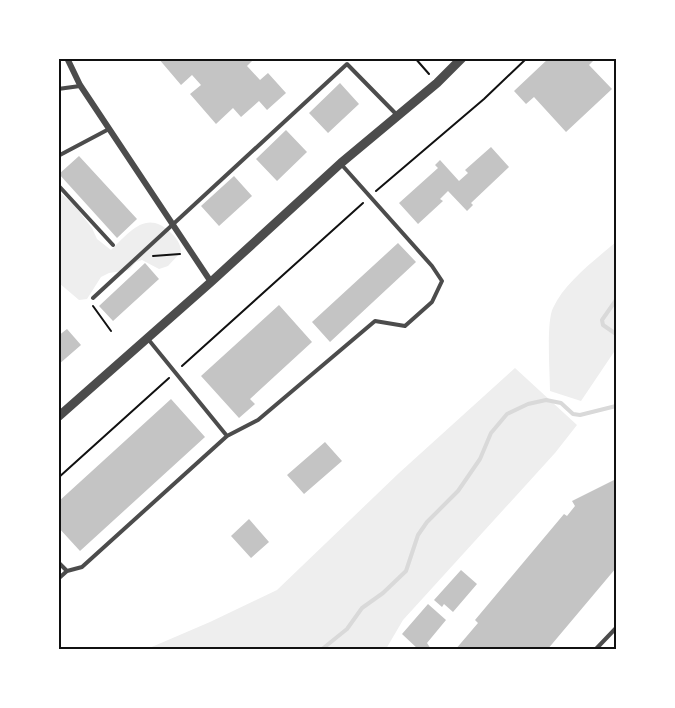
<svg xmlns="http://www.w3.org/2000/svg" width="675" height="708" font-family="Manrope,sans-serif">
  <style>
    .green { fill: #eee }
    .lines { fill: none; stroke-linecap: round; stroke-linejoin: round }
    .stream { stroke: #d9d9d9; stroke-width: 4 }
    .building { fill: #c4c4c4 }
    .path { stroke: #111; stroke-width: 2 }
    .service { stroke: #4c4c4c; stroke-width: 4 }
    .minor { stroke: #4c4c4c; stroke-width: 6 }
    .tertiary { stroke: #4c4c4c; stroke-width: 9 }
    .neatline { fill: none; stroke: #111; stroke-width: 2 }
  </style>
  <rect width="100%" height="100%" fill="#fff"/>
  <path class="green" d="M 58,191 L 74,205 L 92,228 L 97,239 L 111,250 C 129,233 146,209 170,232 C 176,237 181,244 181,252 L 168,266 L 159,269 L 142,260 L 136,262 L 129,270 L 109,273 L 101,277 L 87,299 L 79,300 L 59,283 Z
    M 616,242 L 616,349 L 581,401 L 550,391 C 550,374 546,322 553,308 C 565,282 595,260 616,242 Z
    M 515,368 L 577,425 L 555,453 L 403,620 L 386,649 L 147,649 L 210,622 L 277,590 L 399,473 Z"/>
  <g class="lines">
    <path class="stream" d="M 616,300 L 602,320 L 603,325 L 616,334
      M 321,650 L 347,629 L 362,608 L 383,593 L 406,571 L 418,535 L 427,522 L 458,491 L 480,459 L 491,433 L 507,414 L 528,404 L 546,400 L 561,403 L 573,414 L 580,415 L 616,406"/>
  </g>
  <path class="building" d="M 158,58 L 255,58 L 247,66 L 260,80 L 268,73 L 286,93 L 267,110 L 259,101 L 241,117 L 233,108 L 216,124 L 190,94 L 201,85 L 192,75 L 181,85 Z
    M 549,58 L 596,58 L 589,65 L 612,89 L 566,132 L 534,97 L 526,104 L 514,91 Z
    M 340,83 L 359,104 L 328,133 L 309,113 Z
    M 286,130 L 307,152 L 277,181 L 256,159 Z
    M 491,147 L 509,167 L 471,203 L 473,205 L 467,211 L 448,191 L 440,199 L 443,201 L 418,224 L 399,203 L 438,168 L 435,165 L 440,160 L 459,181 L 468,173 L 465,170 Z
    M 79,156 L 137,219 L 117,238 L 59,174 Z
    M 234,176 L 252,196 L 219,226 L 201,206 Z
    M 398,243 L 416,262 L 330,342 L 312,322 Z
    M 145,263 L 159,279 L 113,321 L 99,306 Z
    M 279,305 L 312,342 L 250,399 L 255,404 L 239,418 L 201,376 Z
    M 67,329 L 81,345 L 58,365 L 58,336 Z
    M 171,399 L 205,437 L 80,551 L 58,527 L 58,502 Z
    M 325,442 L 342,461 L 304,494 L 287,475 Z
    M 616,479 L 616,568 L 547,650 L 455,650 L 478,623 L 475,620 L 564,514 L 567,516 L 575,506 L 572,501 Z
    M 249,519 L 269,542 L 251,558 L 231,536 Z
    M 461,570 L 477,584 L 453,612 L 444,604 L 442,607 L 434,600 Z
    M 428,604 L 446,620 L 427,643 L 431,649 L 435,647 L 436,650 L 419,650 L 402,634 Z"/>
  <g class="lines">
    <path class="path" d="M 415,58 L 429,74
      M 376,191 L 484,99 L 527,58
      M 153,256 L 180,254
      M 93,306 L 111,331
      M 182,366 L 363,203
      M 58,478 L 169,378"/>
    <path class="service" d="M 58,89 L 80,86
      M 58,156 L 109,129
      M 58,185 L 113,245
      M 93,298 L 347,64 L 397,115
      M 148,339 L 227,436
      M 58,562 L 67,571
      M 58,579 L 67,571 L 82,567 L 227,436 L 258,420 L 375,321 L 405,326 L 432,302 L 442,281 L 432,266 L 341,164
      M 595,650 L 616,628"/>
    <path class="minor" d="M 67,58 L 80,85 L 211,282"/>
    <path class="tertiary" d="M 58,417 L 211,282 L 341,163 L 437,83 L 462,58"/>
  </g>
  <rect width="675" height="708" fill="none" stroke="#ffffff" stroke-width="120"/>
  <rect x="60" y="60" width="555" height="588" class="neatline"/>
</svg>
